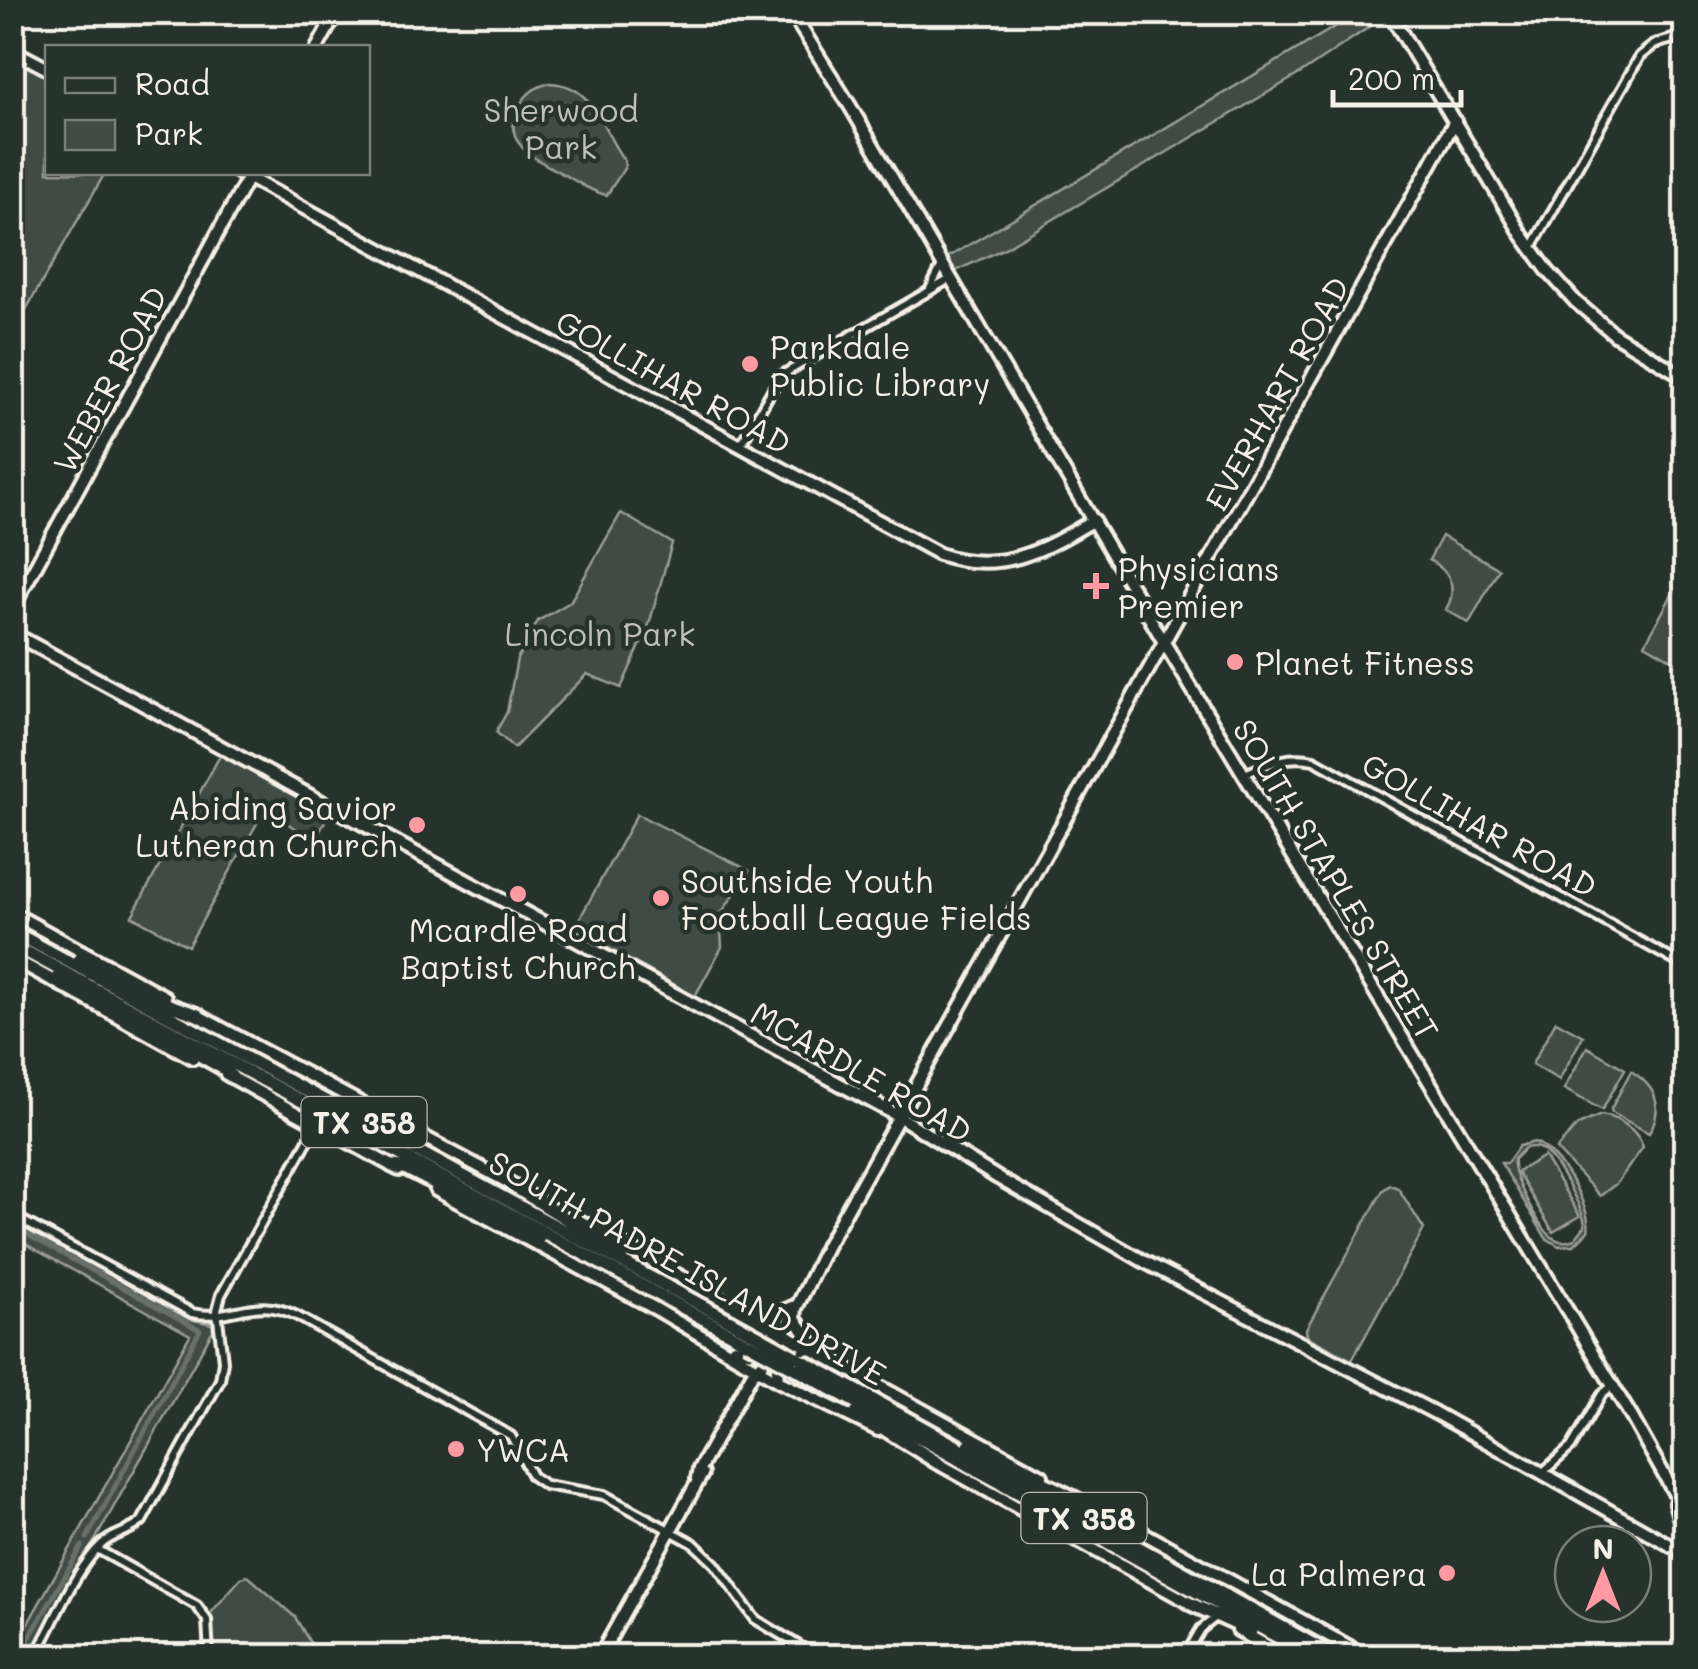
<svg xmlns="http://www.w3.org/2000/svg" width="1698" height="1669" font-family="Mali,sans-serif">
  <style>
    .green { fill: #414b45; stroke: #9a9e96; stroke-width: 2.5; fill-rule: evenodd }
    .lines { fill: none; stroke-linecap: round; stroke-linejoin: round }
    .canal { stroke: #676f68; stroke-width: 5 }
    .minor-casing { stroke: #f4f1e8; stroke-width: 14 }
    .major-casing { stroke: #f4f1e8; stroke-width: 18 }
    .highway-casing { stroke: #f4f1e8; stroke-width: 19 }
    .minor { stroke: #26332d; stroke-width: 6 }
    .major { stroke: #26332d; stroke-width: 10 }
    .highway { stroke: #26332d; stroke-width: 11 }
    .highway-bridge-casing { stroke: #f4f1e8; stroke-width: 19; stroke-linecap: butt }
    .highway-bridge { stroke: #26332d; stroke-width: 11 }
    .poi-dot { fill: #ff9aa2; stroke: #26332d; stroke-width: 4 }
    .labels { text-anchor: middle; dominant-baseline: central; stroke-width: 9; stroke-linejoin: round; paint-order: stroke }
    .shield { fill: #26332d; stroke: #b6b8b0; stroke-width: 2.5 }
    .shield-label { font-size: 30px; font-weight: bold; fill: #f4f1e8 }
    .park-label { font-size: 32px; fill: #bebfb7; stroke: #26332d }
    .poi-label { font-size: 32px; fill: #f4f1e8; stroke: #26332d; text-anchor: start }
    .street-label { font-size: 32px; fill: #f4f1e8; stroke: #26332d }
  </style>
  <rect width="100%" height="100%" fill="#26332d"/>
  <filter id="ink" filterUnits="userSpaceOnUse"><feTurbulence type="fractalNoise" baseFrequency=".01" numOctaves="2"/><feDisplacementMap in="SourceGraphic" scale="20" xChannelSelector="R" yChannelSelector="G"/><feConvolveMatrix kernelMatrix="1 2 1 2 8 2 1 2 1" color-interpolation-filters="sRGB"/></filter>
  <g filter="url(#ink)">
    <path class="green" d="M 1358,13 L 1390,13 L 1301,73 L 1005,248 L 956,271 L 947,258 Z
      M 12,57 L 47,76 L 48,172 L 105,173 L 13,332 Z
      M 550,83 C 596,85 601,130 624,160 L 625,167 L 607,195 C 593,193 578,182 565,175 C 537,160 499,144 519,107 C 526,93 535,87 550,83 Z
      M 621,513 L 672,543 L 648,628 L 621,688 L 587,674 L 514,748 L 496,732 L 507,712 L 517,659 L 538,621 L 570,602 Z
      M 1442,536 L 1499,569 L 1469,623 L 1446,610 C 1458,588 1451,572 1429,560 Z
      M 1685,571 L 1686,667 L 1685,667 L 1645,644 Z
      M 221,754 L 329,813 L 316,839 L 264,811 L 188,946 L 132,916 Z
      M 637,814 L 750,871 L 720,915 L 722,947 L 695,996 L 574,929 Z
      M 1556,1021 L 1583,1036 L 1559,1080 L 1532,1064 Z
      M 1587,1047 L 1625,1069 L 1602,1110 L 1564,1089 Z
      M 1631,1071 C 1657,1087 1664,1107 1649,1133 L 1612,1113 L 1611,1109 Z
      M 1601,1115 C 1619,1118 1637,1129 1643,1147 L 1617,1183 L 1600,1196 L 1556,1149 L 1578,1125 Z
      M 1534,1142 C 1557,1148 1593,1209 1588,1231 L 1574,1245 L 1559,1246 L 1546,1238 L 1501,1163 L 1507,1163 L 1519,1146 ZM 1525,1148 C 1532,1147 1534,1146 1541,1149 C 1554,1155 1585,1212 1585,1226 L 1575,1239 C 1567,1242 1560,1243 1552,1237 C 1539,1227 1511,1175 1514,1159 Z
      M 1544,1156 L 1580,1216 L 1553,1232 L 1517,1172 Z
      M 1390,1185 L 1398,1188 L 1424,1229 L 1352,1360 L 1307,1336 L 1306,1329 L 1383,1190 Z
      M 12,1220 L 189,1319 L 212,1324 L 213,1330 L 30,1656 L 13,1656 L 13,1650 L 190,1335 L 13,1237 Z
      M 248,1576 L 295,1617 L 318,1656 L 212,1656 L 210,1614 L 241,1578 Z"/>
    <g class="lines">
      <path class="canal" d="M 12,1226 L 200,1330 L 87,1538
        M 19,1656 L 82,1546"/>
      <g class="minor-casing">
        <path id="minor" d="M 1531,249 L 1640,56 L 1655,44 L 1686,35
          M 930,289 L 942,265
          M 740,446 L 780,376 L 950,279
          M 1245,774 C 1268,764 1288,754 1314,760 L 1686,967
          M 12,1215 L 192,1313 C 234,1322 252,1294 297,1316 L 511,1436 L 532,1476 L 545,1485 L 604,1495 L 693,1543 L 715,1564 L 755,1619 L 816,1656
          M 1542,1473 L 1571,1447 L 1602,1394 L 1612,1386
          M 97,1549 L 197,1606 L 207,1620 L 209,1656
          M 35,1656 C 54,1623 74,1571 101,1545 C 113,1533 130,1533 142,1521 L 220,1380 L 223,1361 L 217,1310 L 221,1295 L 316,1126
          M 1185,1656 L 1201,1629 L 1216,1617"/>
      </g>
      <g class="major-casing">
        <path id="major" d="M 791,12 L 850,106 L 1165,644 L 1631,1416 L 1686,1514
          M 1389,12 L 1522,235 L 1548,271 L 1576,302 L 1615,335 L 1686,378
          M 317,48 L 337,12
          M 12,50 L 48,69
          M 238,172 L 939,554 C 1000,575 1043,551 1094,520
          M 12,609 L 249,176
          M 12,633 L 900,1117 L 998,1178 L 1145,1262 L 1435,1413 L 1686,1554
          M 12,913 L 165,997
          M 12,958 L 193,1058
          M 193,1013 L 517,1187
          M 226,1074 L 399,1170
          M 436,1190 L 656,1309 L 778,1381 L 878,1430
          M 576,1219 L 1042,1476
          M 796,1308 L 795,1318 L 816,1350
          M 753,1315 L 779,1313 L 795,1306
          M 734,1348 L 752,1352 L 763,1333 L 761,1320
          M 778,1381 L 777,1368 L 788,1349 L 806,1349
          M 932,1460 L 1197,1607
          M 697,1479 L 699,1469 L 752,1374 C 778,1354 811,1276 827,1245 L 1455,121
          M 1127,1524 L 1366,1656
          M 1671,1546 L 1681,1543 L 1685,1538 L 1675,1503
          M 1238,1630 L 1285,1656
          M 600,1656 L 702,1474"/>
      </g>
      <g class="highway-casing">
        <path id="highway" d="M 12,931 L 751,1332
          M 12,944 L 746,1342
          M 79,959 L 169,1005 L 198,1015
          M 58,976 L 224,1069 L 232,1077
          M 392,1166 L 403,1167 L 539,1237
          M 513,1186 L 623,1254
          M 796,1357 L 1334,1656
          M 794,1368 L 1312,1656
          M 857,1412 L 938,1463
          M 969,1445 L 1130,1526
          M 1191,1604 L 1251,1631
          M 1338,1641 L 1358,1656"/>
      </g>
      <use href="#minor" class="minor"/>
      <use href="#major" class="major"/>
      <use href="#highway" class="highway"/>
      <g class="highway-bridge-casing">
        <path id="highway-bridge" d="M 751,1332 L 796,1357
          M 746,1342 L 794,1368"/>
      </g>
      <use href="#highway-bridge" class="highway-bridge"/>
    </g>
  </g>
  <g class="poi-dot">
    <circle cx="750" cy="364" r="10"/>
    <path d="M1091 571h10v10h10v10h-10v10h-10v-10h-10v-10h10z"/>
    <circle cx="1235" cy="662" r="10"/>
    <circle cx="417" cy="825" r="10"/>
    <circle cx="518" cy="894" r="10"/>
    <circle cx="661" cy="898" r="10"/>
    <circle cx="456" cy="1449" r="10"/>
    <circle cx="1447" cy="1573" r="10"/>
  </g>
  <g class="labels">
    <g class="shield">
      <rect x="301.5" y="1097" width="125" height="50" rx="8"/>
      <rect x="1021.5" y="1493" width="125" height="50" rx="8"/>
    </g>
    <g class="shield-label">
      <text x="364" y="1122">TX 358</text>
      <text x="1084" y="1518">TX 358</text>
    </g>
    <g class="park-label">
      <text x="561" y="109">Sherwood<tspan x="561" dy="37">Park</tspan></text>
      <text x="600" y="633">Lincoln Park</text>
    </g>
    <g class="poi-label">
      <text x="770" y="346">Parkdale<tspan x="770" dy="37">Public Library</tspan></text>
      <text x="1118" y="568">Physicians<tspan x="1118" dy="37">Premier</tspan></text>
      <text x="1255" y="662">Planet Fitness</text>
      <text x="397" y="807" text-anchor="end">Abiding Savior<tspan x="397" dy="37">Lutheran Church</tspan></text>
      <text x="681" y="880">Southside Youth<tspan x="681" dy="37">Football League Fields</tspan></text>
      <text x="518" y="929" text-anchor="middle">Mcardle Road<tspan x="518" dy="37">Baptist Church</tspan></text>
      <text x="476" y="1449">YWCA</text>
      <text x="1427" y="1573" text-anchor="end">La Palmera</text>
    </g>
    <g class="street-label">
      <text transform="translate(109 379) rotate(-62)">WEBER ROAD</text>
      <text transform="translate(674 381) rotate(29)">GOLLIHAR ROAD</text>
      <text transform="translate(1276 393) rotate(-61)">EVERHART ROAD</text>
      <text transform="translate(1480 824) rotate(29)">GOLLIHAR ROAD</text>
      <text transform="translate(1337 879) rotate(59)">SOUTH STAPLES STREET</text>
      <text transform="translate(862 1071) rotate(30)">MCARDLE ROAD</text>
      <text transform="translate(688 1267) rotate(29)">SOUTH PADRE ISLAND DRIVE</text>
    </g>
  </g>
  <rect width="1698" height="1669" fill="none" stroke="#26332d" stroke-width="50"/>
  <rect x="25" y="25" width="1648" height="1619" fill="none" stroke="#f4f1e8" stroke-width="4" filter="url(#ink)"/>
  <rect x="45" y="45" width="325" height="130" fill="#26332d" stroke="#787f78" stroke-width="2.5"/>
  <rect x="65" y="78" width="50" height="15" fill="#26332d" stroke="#787f78" stroke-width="2.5"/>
  <text x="135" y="95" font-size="30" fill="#f4f1e8">Road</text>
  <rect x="65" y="120" width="50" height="30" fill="#414b45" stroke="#787f78" stroke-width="2.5"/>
  <text x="135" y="145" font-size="30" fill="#f4f1e8">Park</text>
  <g transform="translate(1603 1574)"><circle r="48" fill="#26332d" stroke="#787f78" stroke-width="2.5"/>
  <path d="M0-8L18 38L0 25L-18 38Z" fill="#ff9aa2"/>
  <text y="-15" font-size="28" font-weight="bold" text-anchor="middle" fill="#f4f1e8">N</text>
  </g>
  <path d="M1333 90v15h128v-15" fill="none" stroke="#f4f1e8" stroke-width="5"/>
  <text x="1348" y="90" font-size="30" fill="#f4f1e8" stroke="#26332d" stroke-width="8" paint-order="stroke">200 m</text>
</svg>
